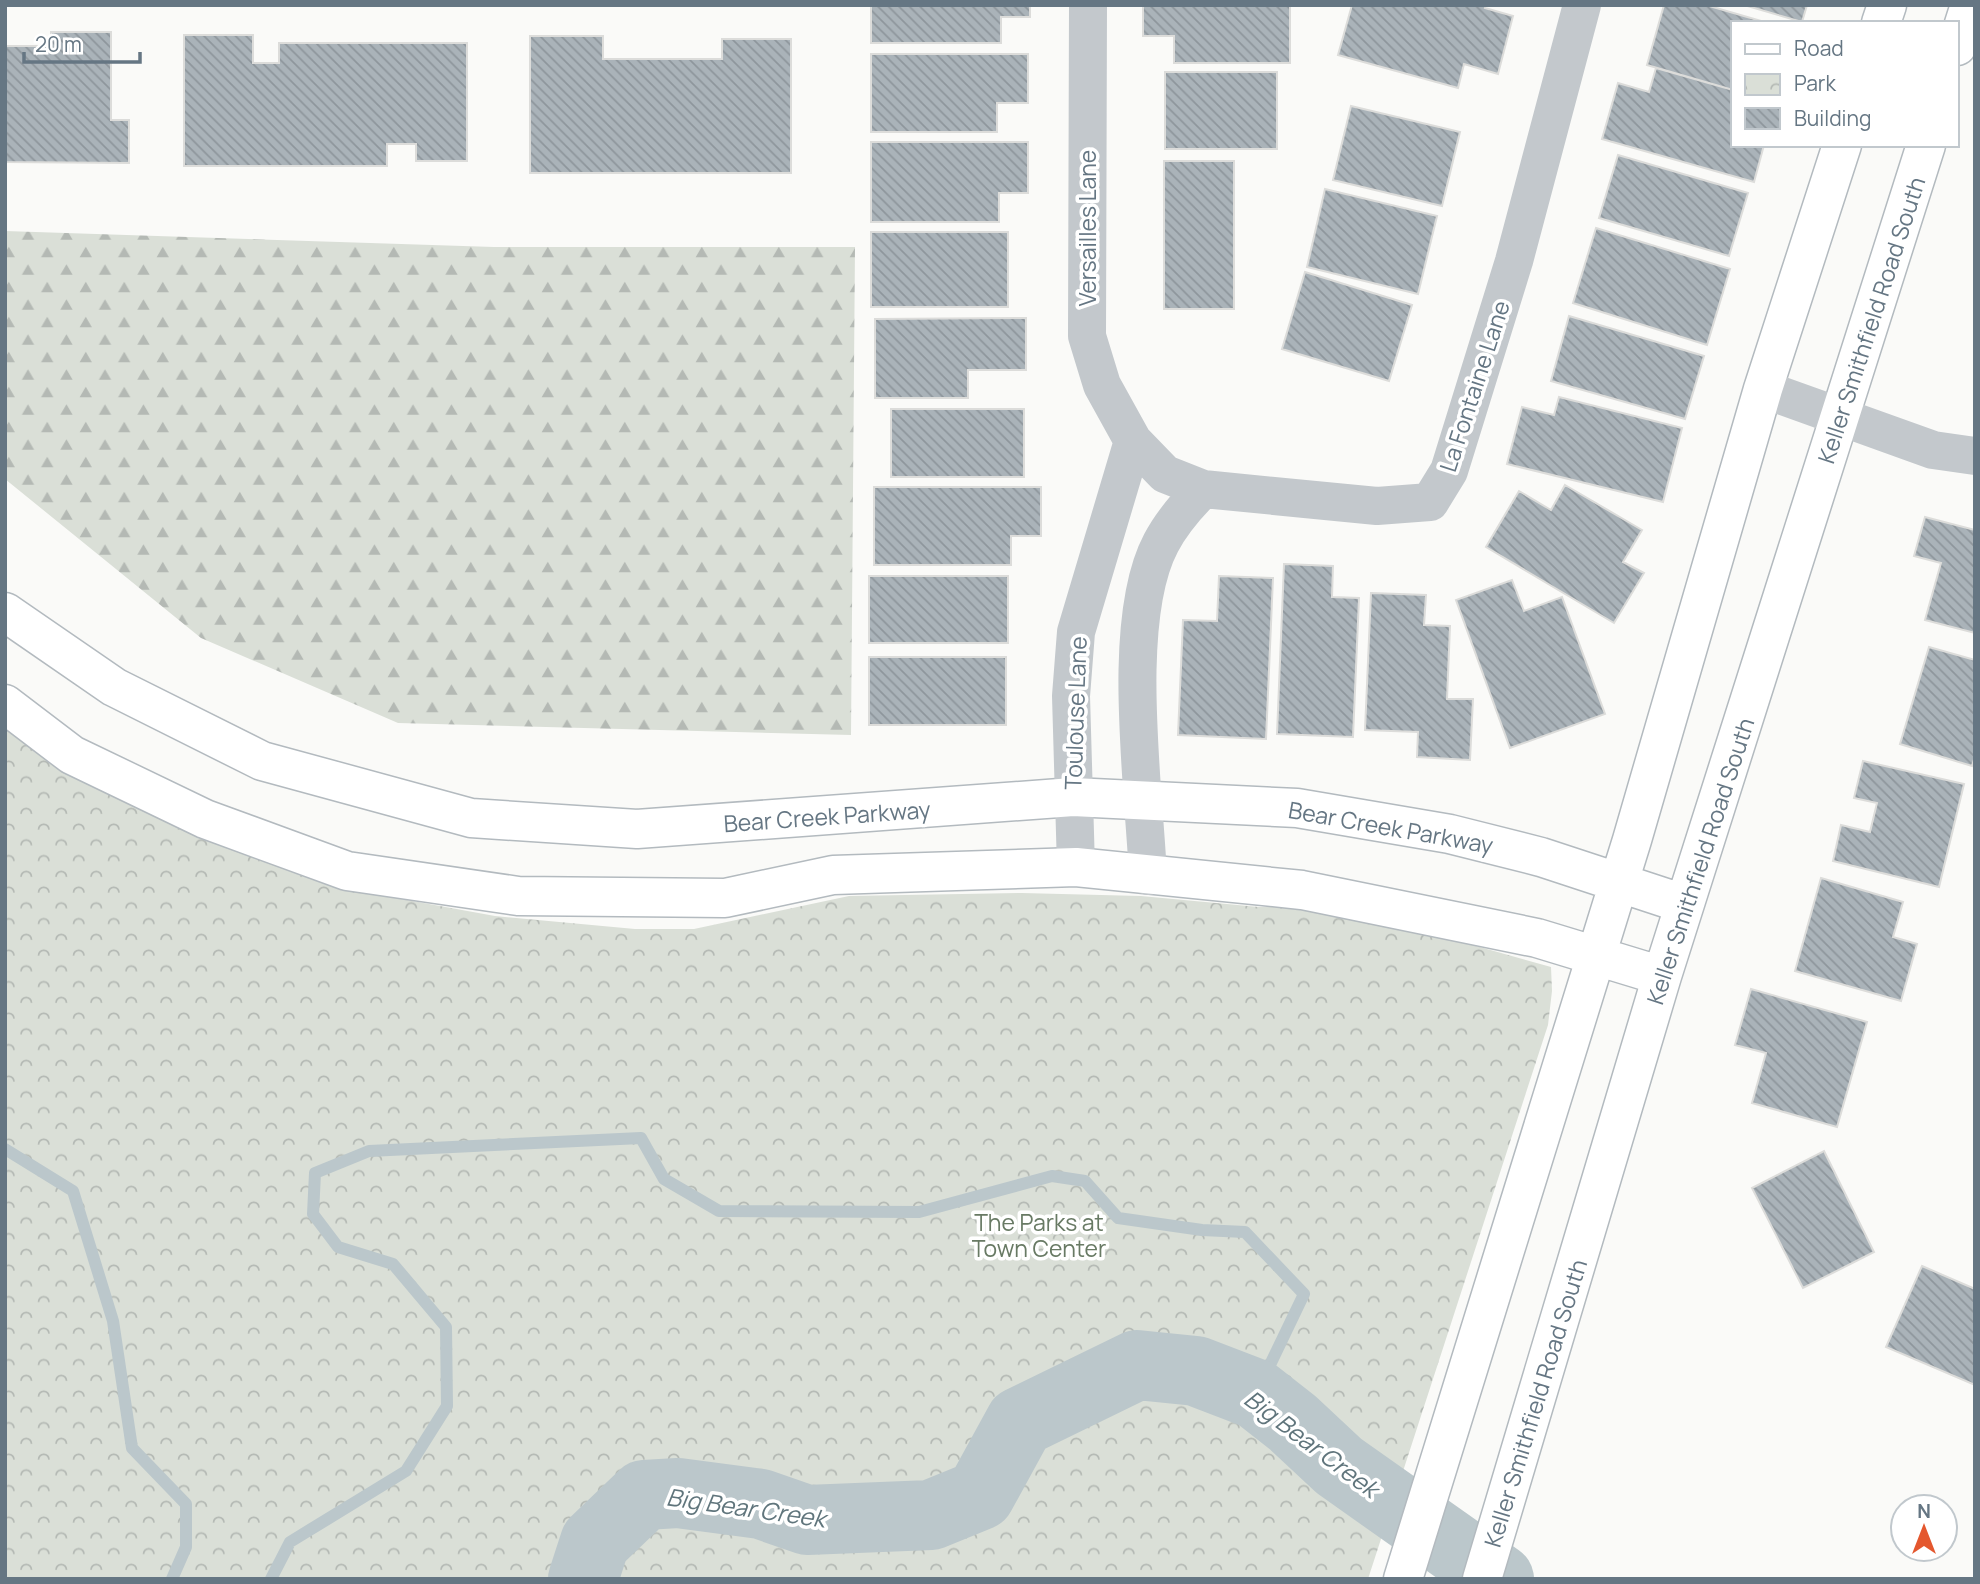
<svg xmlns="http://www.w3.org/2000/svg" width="1980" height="1584" font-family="Manrope,sans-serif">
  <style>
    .forest { fill: url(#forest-firs) }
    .park { fill: url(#park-crowns) }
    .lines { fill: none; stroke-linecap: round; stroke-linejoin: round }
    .stream { stroke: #bbc7cb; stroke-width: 12 }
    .river { stroke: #bbc7cb; stroke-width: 70 }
    .building { fill: url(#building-back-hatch); stroke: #dcdcda; stroke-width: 2 }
    .secondary-casing { stroke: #b3babf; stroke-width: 41 }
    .street { stroke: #c3c8cc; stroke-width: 38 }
    .secondary { stroke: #fff; stroke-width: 38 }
    .labels { text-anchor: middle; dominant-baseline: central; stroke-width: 7; stroke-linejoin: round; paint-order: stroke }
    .street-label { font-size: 23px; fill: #657683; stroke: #fff }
    .park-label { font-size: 23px; fill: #687a64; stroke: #fff }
    .water-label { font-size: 24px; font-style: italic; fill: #60757c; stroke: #fff }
  </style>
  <defs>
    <pattern id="forest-firs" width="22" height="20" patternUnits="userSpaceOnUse" patternTransform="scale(1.75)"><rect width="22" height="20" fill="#dadfd7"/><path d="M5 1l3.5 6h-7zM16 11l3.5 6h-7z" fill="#b4b9b4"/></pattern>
    <pattern id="park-crowns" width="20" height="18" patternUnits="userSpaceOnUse" patternTransform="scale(1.75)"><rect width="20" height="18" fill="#dadfd7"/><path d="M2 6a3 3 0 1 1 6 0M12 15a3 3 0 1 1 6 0" fill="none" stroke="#b4b9b4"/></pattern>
    <pattern id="building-back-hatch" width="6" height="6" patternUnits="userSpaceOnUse" patternTransform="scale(1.75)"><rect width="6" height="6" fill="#aab3b9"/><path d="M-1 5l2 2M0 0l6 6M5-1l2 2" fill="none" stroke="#8e969c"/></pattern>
  </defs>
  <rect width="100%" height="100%" fill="#fafaf8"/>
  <path class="forest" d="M 5,231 L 494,247 L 855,247 L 851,735 L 398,723 L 201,638 L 5,479 Z"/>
  <path class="park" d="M 5,722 L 338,882 L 396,898 L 495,916 L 635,929 L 694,929 L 849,896 L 1022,893 L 1141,896 L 1259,907 L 1292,907 L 1437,935 L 1551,967 L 1552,991 L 1548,1025 L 1368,1579 L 5,1579 Z"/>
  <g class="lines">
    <path class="stream" d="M 5,1149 L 73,1191 L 113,1321 L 132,1448 L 186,1504 L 186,1547 L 172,1579
      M 271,1579 L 290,1542 L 406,1471 L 447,1406 L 446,1327 L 393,1264 L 338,1247 L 313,1214 L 315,1173 L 369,1151 L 641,1138 L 664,1179 L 719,1211 L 919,1212 L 1052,1176 L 1085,1181 L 1118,1218 L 1202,1230 L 1245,1232 L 1304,1294 L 1256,1394"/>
    <path class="river" d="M 583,1579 L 595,1542 L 644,1495 L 678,1493 L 761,1504 L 807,1520 L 931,1515 L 980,1495 L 1020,1422 L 1137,1365 L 1196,1371 L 1256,1394 L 1293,1423 L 1339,1466 L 1499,1579"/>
  </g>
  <path class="building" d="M 871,5 L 1030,5 L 1030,17 L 1001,17 L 1001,43 L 871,43 Z
    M 1143,5 L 1290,5 L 1290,63 L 1174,63 L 1174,36 L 1143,36 Z
    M 1352,5 L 1486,5 L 1485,8 L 1513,16 L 1498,74 L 1464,64 L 1458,88 L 1338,55 Z
    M 1664,5 L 1706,5 L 1768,23 L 1733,23 L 1733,90 L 1647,65 Z
    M 1744,5 L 1807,5 L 1802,22 Z
    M 51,32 L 111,32 L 111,120 L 129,120 L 129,163 L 5,162 L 5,46 L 51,46 Z
    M 184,35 L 253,35 L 253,63 L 279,63 L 279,43 L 467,43 L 467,161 L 416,161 L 416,144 L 387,144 L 387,166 L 184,166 Z
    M 530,36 L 603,36 L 603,59 L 722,59 L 722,39 L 791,39 L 791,173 L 530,173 Z
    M 871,54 L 1028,54 L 1028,103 L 997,103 L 997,132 L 871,132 Z
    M 1656,68 L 1733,90 L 1733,145 L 1764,145 L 1754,182 L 1602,139 L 1618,83 L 1649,92 Z
    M 1165,72 L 1277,72 L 1277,149 L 1165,149 Z
    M 1351,106 L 1460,132 L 1442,206 L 1333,180 Z
    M 871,142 L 1028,142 L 1028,193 L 999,193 L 999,222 L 871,222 Z
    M 1618,155 L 1748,193 L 1729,256 L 1599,218 Z
    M 1164,161 L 1234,161 L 1234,309 L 1164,309 Z
    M 1325,189 L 1437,216 L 1418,294 L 1307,267 Z
    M 1596,228 L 1730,269 L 1707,345 L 1573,303 Z
    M 871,232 L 1008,232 L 1008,307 L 871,307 Z
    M 1305,272 L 1412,305 L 1389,381 L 1282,349 Z
    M 1569,316 L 1704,356 L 1685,419 L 1551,381 Z
    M 1026,318 L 1026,370 L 968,370 L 968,398 L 875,398 L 875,319 Z
    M 1559,397 L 1682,428 L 1663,502 L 1507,464 L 1522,407 L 1554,415 Z
    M 891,409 L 1024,409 L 1024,477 L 891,477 Z
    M 1565,485 L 1642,530 L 1623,562 L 1644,573 L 1614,623 L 1486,547 L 1519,491 L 1551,510 Z
    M 874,487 L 1041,487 L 1041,536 L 1011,536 L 1011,565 L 874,565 Z
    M 1925,517 L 1975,530 L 1975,633 L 1925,620 L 1941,563 L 1914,556 Z
    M 1284,564 L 1333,566 L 1332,597 L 1359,598 L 1353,737 L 1277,734 Z
    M 869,576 L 1008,576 L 1008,643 L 869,643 Z
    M 1219,576 L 1273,578 L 1266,739 L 1178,735 L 1183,620 L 1217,621 Z
    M 1512,580 L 1524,611 L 1562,597 L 1605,714 L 1510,748 L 1456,600 Z
    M 1371,593 L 1426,595 L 1424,625 L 1450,626 L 1447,699 L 1473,699 L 1470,760 L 1417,757 L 1418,732 L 1365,730 Z
    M 1929,647 L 1975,660 L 1975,756 L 1972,766 L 1900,744 Z
    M 869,657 L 1006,657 L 1006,725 L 869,725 Z
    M 1863,761 L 1964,784 L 1939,887 L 1833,861 L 1841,825 L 1870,832 L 1877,803 L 1854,798 Z
    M 1821,878 L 1903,902 L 1893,937 L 1917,944 L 1901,1001 L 1795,971 Z
    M 1751,989 L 1867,1022 L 1837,1127 L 1752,1103 L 1766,1053 L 1735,1045 Z
    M 1824,1151 L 1874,1252 L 1803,1288 L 1752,1188 Z
    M 1922,1266 L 1975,1289 L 1975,1385 L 1886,1347 Z"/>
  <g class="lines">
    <g class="secondary-casing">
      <path id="secondary" d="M 1881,23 L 1887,5
        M 1957,46 L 1970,5
        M 5,612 L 114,687 L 262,761 L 471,818 L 637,829 L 1073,797 L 1297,808 L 1450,834 L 1541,857 L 1684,904
        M 5,704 L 72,755 L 205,819 L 347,871 L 518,896 L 725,898 L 833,875 L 1076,867 L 1302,890 L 1537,938 L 1662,976
        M 1403,1579 L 1632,840 L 1763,389 L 1842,145
        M 1482,1579 L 1662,976 L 1926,145"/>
    </g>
    <path class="street" d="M 1088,5 L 1087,336 L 1102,385 L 1133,441 L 1165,474 L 1203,489 L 1377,506 L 1430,502 L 1449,471 L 1514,261 L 1582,5
      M 1763,389 L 1933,450 L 1975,456
      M 1076,867 L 1071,696 L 1076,632 L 1133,441
      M 1148,876 C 1144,788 1120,620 1161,543 C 1172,522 1186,506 1203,489"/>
    <use href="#secondary" class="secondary"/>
  </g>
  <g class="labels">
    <g class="street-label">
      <text transform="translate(1087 228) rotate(-90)">Versailles Lane</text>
      <text transform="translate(1871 320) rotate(-72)">Keller Smithfield Road South</text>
      <text transform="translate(1474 386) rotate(-72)">La Fontaine Lane</text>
      <text transform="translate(1075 713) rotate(-88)">Toulouse Lane</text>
      <text transform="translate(827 816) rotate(-4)">Bear Creek Parkway</text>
      <text transform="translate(1391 827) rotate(10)">Bear Creek Parkway</text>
      <text transform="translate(1700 861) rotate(-72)">Keller Smithfield Road South</text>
      <text transform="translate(1535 1403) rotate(-73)">Keller Smithfield Road South</text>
    </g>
    <g class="park-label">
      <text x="1039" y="1222">The Parks at<tspan x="1039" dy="26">Town Center</tspan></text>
    </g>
    <g class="water-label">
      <text transform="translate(1312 1443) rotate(37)">Big Bear Creek</text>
      <text transform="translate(746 1507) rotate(8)">Big Bear Creek</text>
    </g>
  </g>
  <rect width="1980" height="1584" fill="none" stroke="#657683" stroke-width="14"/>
  <rect x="1731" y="21" width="228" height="126" fill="#ffffff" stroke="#c1c8cd" stroke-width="2"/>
  <rect x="1745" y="44" width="35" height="10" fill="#ffffff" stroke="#c1c8cd" stroke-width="2"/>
  <text x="1794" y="56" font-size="21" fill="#657683">Road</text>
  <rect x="1745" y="74" width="35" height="21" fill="url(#park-crowns)" stroke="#c1c8cd" stroke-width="2"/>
  <text x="1794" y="91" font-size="21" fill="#657683">Park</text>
  <rect x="1745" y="108" width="35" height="21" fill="url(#building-back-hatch)" stroke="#c1c8cd" stroke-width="2"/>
  <text x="1794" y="126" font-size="21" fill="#657683">Building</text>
  <g transform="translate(1924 1528)"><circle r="33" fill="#ffffff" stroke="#c1c8cd" stroke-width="2"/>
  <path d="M0-5L12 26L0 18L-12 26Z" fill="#e4572e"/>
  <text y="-10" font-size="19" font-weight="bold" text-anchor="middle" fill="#657683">N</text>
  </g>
  <path d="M24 52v10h116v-10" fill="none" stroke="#657683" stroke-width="3.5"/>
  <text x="35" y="52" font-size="21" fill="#657683" stroke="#ffffff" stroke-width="5" paint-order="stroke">20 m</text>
</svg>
